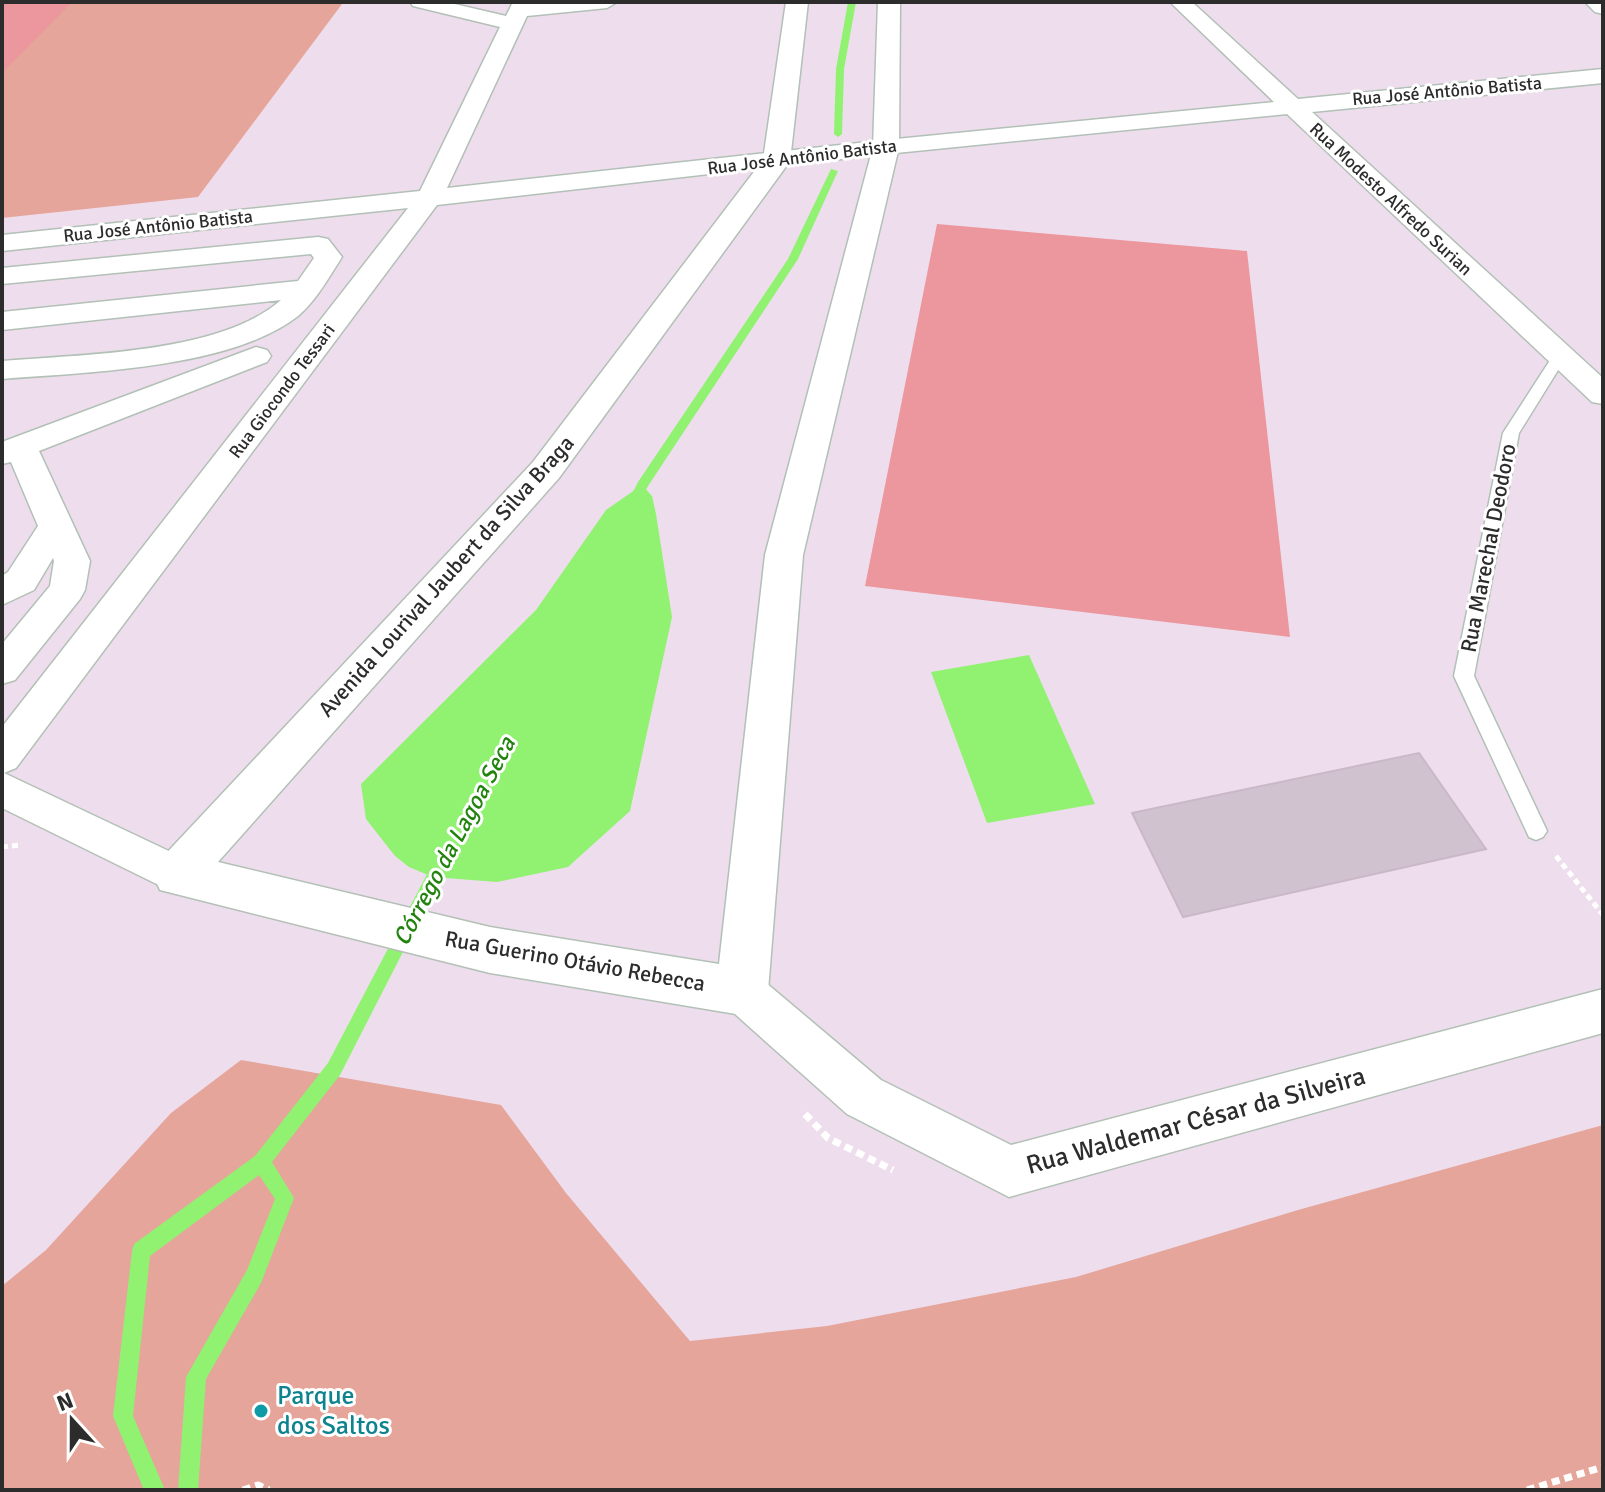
<svg xmlns="http://www.w3.org/2000/svg" width="1605" height="1492" font-family="Signika,sans-serif">
  <style>
    .green { fill: #e5a59a }
    .pitch { fill: #ec969e }
    .water { fill: #91f171 }
    .lines { fill: none; stroke-linecap: round; stroke-linejoin: round }
    .stream { fill: #91f171; fill-rule: evenodd }
    .building { fill: #d0c3cf; stroke: #cab8c7; stroke-width: 2 }
    .lane-casing { stroke: #b2c0b6; stroke-width: 3 }
    .street-casing { stroke: #b2c0b6; stroke-width: 3 }
    .secondary-casing { stroke: #b2c0b6; stroke-width: 3 }
    .path-far1 { stroke: #fff; stroke-width: 5; stroke-dasharray: 6 4; stroke-linecap: butt }
    .path { stroke: #fff; stroke-width: 7; stroke-dasharray: 8 5; stroke-linecap: butt }
    .lane { fill: #fff; fill-rule: evenodd }
    .street { fill: #fff; fill-rule: evenodd }
    .secondary { fill: #fff; fill-rule: evenodd }
    .culture-dot { fill: #0f9aa8; stroke: #fff; stroke-width: 3 }
    .labels { text-anchor: middle; dominant-baseline: central; stroke-width: 6; stroke-linejoin: round; paint-order: stroke }
    .far-street-label { font-size: 18px; fill: #2c2c2c; stroke: #fff }
    .street-label { font-size: 22px; fill: #2c2c2c; stroke: #fff }
    .water-label { font-size: 24px; font-style: italic; fill: #22840d; stroke: #fff }
    .near-street-label { font-size: 26px; fill: #2c2c2c; stroke: #fff }
    .near-culture-label { font-size: 26px; fill: #0d838f; stroke: #fff; text-anchor: start }
  </style>
  <rect width="100%" height="100%" fill="#eedeed"/>
  <path class="green" d="M 2,2 L 336,2 L 342,4 L 198,197 L 2,218 Z
    M 241,1060 L 501,1105 L 566,1193 L 690,1341 L 827,1326 L 1076,1277 L 1298,1210 L 1603,1125 L 1603,1490 L 2,1490 L 2,1286 L 46,1250 L 171,1113 Z"/>
  <path class="pitch" d="M 2,2 L 72,2 L 2,73 Z
    M 937,224 L 1247,251 L 1290,637 L 865,586 Z"/>
  <path class="water" d="M 642,485 L 652,496 L 656,514 L 672,617 L 630,811 L 568,867 L 497,882 L 433,877 L 409,867 L 395,856 L 366,819 L 361,784 L 536,610 L 606,510 Z
    M 1029,655 L 1095,804 L 987,823 L 931,672 Z"/>
  <g class="lines">
    <path class="stream" d="M 848,2 L 856,2 L 844,69 L 842,134 L 838,137 L 834,134 L 836,69 Z
      M 831,169 L 838,171 L 798,259 L 648,486 L 638,505 L 630,505 L 628,502 L 638,482 L 788,259 Z
      M 441,856 L 446,857 L 449,862 L 340,1075 L 272,1162 L 294,1198 L 261,1283 L 206,1379 L 198,1490 L 178,1490 L 186,1377 L 247,1270 L 275,1199 L 259,1175 L 150,1256 L 133,1416 L 165,1490 L 144,1490 L 113,1416 L 132,1251 L 134,1244 L 255,1156 L 328,1063 L 436,857 Z"/>
  </g>
  <path class="building" d="M 1419,753 L 1486,849 L 1183,917 L 1132,813 Z"/>
  <g class="lines">
    <g class="lane-casing">
      <path id="lane" d="M 1561,350 L 1568,354 L 1519,433 L 1474,676 L 1547,831 L 1543,837 L 1536,840 L 1529,837 L 1454,676 L 1503,433 L 1556,351 Z"/>
    </g>
    <g class="street-casing">
      <path id="street" d="M 410,2 L 446,2 L 506,16 L 513,2 L 617,2 L 607,8 L 527,16 L 447,188 L 886,140 L 1274,102 L 1170,2 L 1192,2 L 1298,99 L 1603,69 L 1603,83 L 1312,112 L 1603,378 L 1603,404 L 1592,402 L 1287,114 L 886,154 L 437,205 L 16,768 L 4,773 L 192,862 L 199,875 L 192,888 L 177,894 L 2,808 L 2,727 L 408,208 L 2,251 L 2,235 L 420,191 L 500,27 L 413,6 Z
        M 318,237 L 328,239 L 342,257 C 329,277 316,301 298,316 C 230,369 87,372 2,379 L 2,361 C 81,354 220,354 281,300 L 2,330 L 2,312 L 298,281 L 314,258 L 311,254 L 2,284 L 2,268 Z
        M 256,347 L 267,350 L 271,356 L 267,362 L 39,451 L 90,561 L 85,590 L 80,599 L 15,680 L 2,684 L 2,644 L 50,586 L 54,561 L 53,558 L 34,590 L 2,605 L 2,576 L 8,572 L 38,526 L 11,462 L 2,464 L 2,442 Z
        M 742,969 L 758,976 L 881,1080 L 1011,1145 L 1603,989 L 1603,1033 L 1009,1197 L 847,1114 L 726,1006 L 719,991 L 726,976 Z"/>
    </g>
    <g class="secondary-casing">
      <path id="secondary" d="M 786,2 L 808,2 L 790,161 L 559,478 L 218,862 L 490,927 L 719,964 L 765,555 L 873,147 L 878,2 L 900,2 L 899,147 L 803,555 L 768,991 L 760,1008 L 742,1015 L 490,973 L 160,890 L 153,875 L 160,860 L 533,462 L 763,160 Z
        M 1585,2 L 1603,2 L 1603,14 L 1595,12 Z"/>
    </g>
    <path class="path-far1" d="M 2,847 L 21,845
      M 1556,856 L 1603,915"/>
    <path class="path" d="M 805,1114 L 828,1138 L 893,1170
      M 243,1490 L 258,1485 L 269,1490
      M 1527,1490 L 1603,1467"/>
    <use href="#lane" class="lane"/>
    <use href="#street" class="street"/>
    <use href="#secondary" class="secondary"/>
  </g>
  <circle class="culture-dot" cx="261" cy="1411" r="8"/>
  <g class="labels">
    <g class="far-street-label">
      <text transform="translate(1447 91) rotate(-5)">Rua José Antônio Batista</text>
      <text transform="translate(802 157) rotate(-7)">Rua José Antônio Batista</text>
      <text transform="translate(1391 199) rotate(43)">Rua Modesto Alfredo Surian</text>
      <text transform="translate(158 226) rotate(-6)">Rua José Antônio Batista</text>
      <text transform="translate(282 391) rotate(-53)">Rua Giocondo Tessari</text>
    </g>
    <g class="street-label">
      <text transform="translate(1488 548) rotate(-79)">Rua Marechal Deodoro</text>
      <text transform="translate(446 576) rotate(-48)">Avenida Lourival Jaubert da Silva Braga</text>
      <text transform="translate(575 961) rotate(10)">Rua Guerino Otávio Rebecca</text>
    </g>
    <g class="water-label">
      <text transform="translate(454 841) rotate(-62)">Córrego da Lagoa Seca</text>
    </g>
    <g class="near-street-label">
      <text transform="translate(1196 1121) rotate(-15)">Rua Waldemar César da Silveira</text>
    </g>
    <g class="near-culture-label">
      <text x="277" y="1396">Parque<tspan x="277" dy="30">dos Saltos</tspan></text>
    </g>
  </g>
  <rect width="1605" height="1492" fill="none" stroke="#2c2c2c" stroke-width="8"/>
  <g transform="translate(72 1420) rotate(339)" stroke="#ffffff" stroke-width="6" paint-order="stroke">
  <path d="M0-6L14 30L0 20L-14 30Z" fill="#2c2c2c"/>
  <text y="-12" font-size="22" font-weight="bold" text-anchor="middle" fill="#2c2c2c">N</text>
  </g>
</svg>
